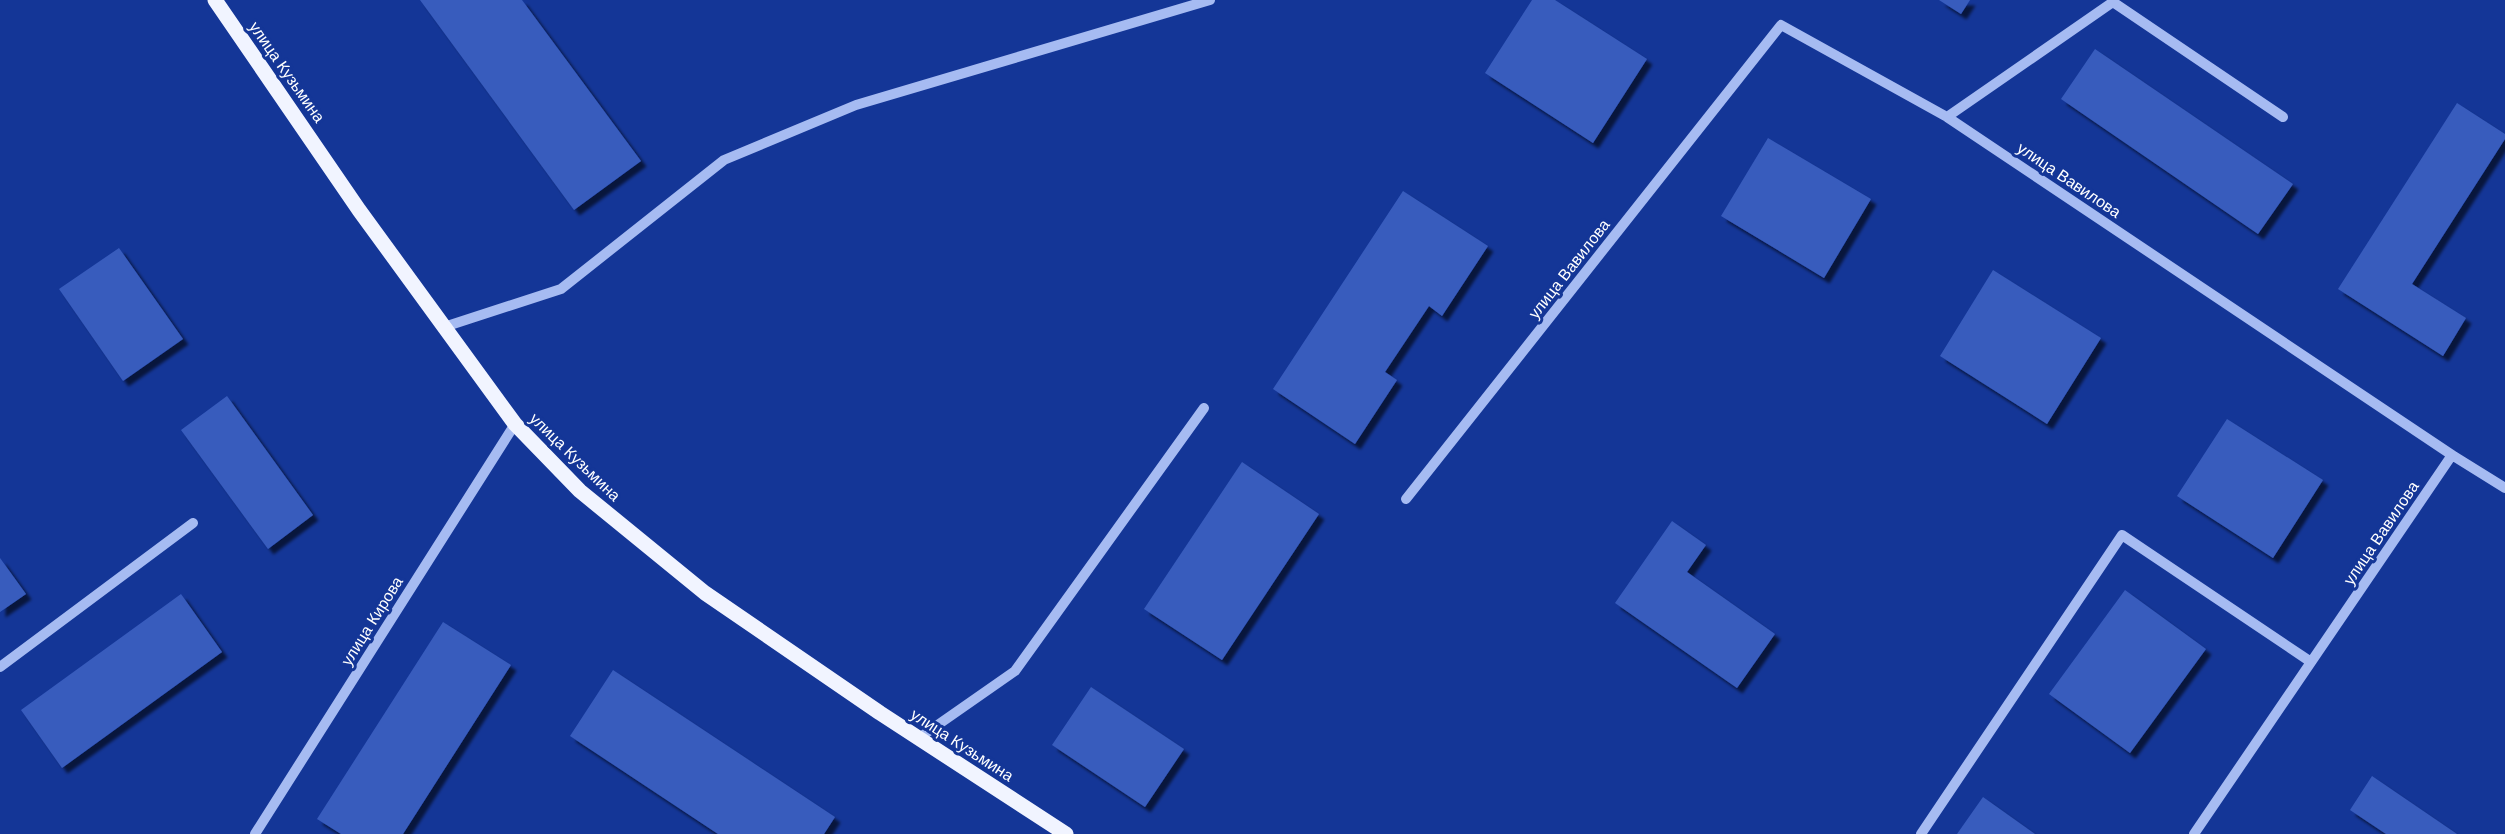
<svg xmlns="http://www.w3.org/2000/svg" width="2505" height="834" font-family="'DM Sans',sans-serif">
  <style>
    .building { fill: #385cbd; filter: url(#shadow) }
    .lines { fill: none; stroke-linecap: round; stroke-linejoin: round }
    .minor { stroke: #a6bbf2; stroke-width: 10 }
    .major { stroke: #f1f4ff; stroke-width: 15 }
    .labels { text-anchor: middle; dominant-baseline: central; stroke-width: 6; stroke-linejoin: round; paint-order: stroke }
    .street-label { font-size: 16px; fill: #fff; stroke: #143697 }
  </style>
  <defs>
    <filter id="shadow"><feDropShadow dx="5.5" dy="5.5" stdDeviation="1.5" flood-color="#0009"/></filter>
  </defs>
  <rect width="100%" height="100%" fill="#143697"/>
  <path class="building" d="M 420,0 L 522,0 L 641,161 L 574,210 Z
    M 1532,0 L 1555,0 L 1647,59 L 1593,143 L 1485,73 Z
    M 1939,0 L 1970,0 L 1961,14 Z
    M 2095,49 L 2293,184 L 2258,234 L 2061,99 Z
    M 2457,103 L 2505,134 L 2505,139 L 2412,284 L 2466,318 L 2443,356 L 2338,289 Z
    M 1768,138 L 1871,199 L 1824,278 L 1721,216 Z
    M 1403,191 L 1488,246 L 1442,316 L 1429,306 L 1385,372 L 1397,380 L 1355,444 L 1273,389 Z
    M 119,248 L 183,339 L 123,381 L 59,289 Z
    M 1993,270 L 2101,338 L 2047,424 L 1940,356 Z
    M 227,396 L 313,515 L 268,549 L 181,430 Z
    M 2227,419 L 2323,480 L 2273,558 L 2177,496 Z
    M 1242,462 L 1319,514 L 1222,660 L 1144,609 Z
    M 1672,521 L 1706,545 L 1687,572 L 1775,634 L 1737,688 L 1615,603 Z
    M 0,558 L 26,594 L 0,612 Z
    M 2125,590 L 2206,649 L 2130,753 L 2049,694 Z
    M 181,594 L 222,652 L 62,768 L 21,710 Z
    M 443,622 L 511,665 L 403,834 L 341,834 L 317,819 Z
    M 613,670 L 835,817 L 824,834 L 718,834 L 570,736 Z
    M 1091,687 L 1184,749 L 1145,807 L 1052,745 Z
    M 2372,776 L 2457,834 L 2386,834 L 2350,810 Z
    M 1983,797 L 2035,834 L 1957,834 Z"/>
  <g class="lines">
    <path class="minor" d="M 1947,117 L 2113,2 L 2283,117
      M 444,327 L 561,289 L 724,160 L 856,105 L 1210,0
      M 1406,499 L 1781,25 L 1947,117 L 2452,455 L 2505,488
      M 0,667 L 193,523
      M 919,738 L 1015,671 L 1204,408
      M 255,834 L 515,424
      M 1921,834 L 2122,535 L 2311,662
      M 2194,834 L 2452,455"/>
    <path class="major" d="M 215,0 L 359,210 L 515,424 L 580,491 L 705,593 L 880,713 L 1066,834"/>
  </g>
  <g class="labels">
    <g class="street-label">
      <text transform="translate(287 72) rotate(55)">улица Кузьмина</text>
      <text transform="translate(2069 180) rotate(34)">улица Вавилова</text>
      <text transform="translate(1569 269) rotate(-52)">улица Вавилова</text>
      <text transform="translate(575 457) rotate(44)">улица Кузьмина</text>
      <text transform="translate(2381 533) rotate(-56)">улица Вавилова</text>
      <text transform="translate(372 621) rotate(-58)">улица Кирова</text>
      <text transform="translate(962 745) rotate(33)">улица Кузьмина</text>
    </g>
  </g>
</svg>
